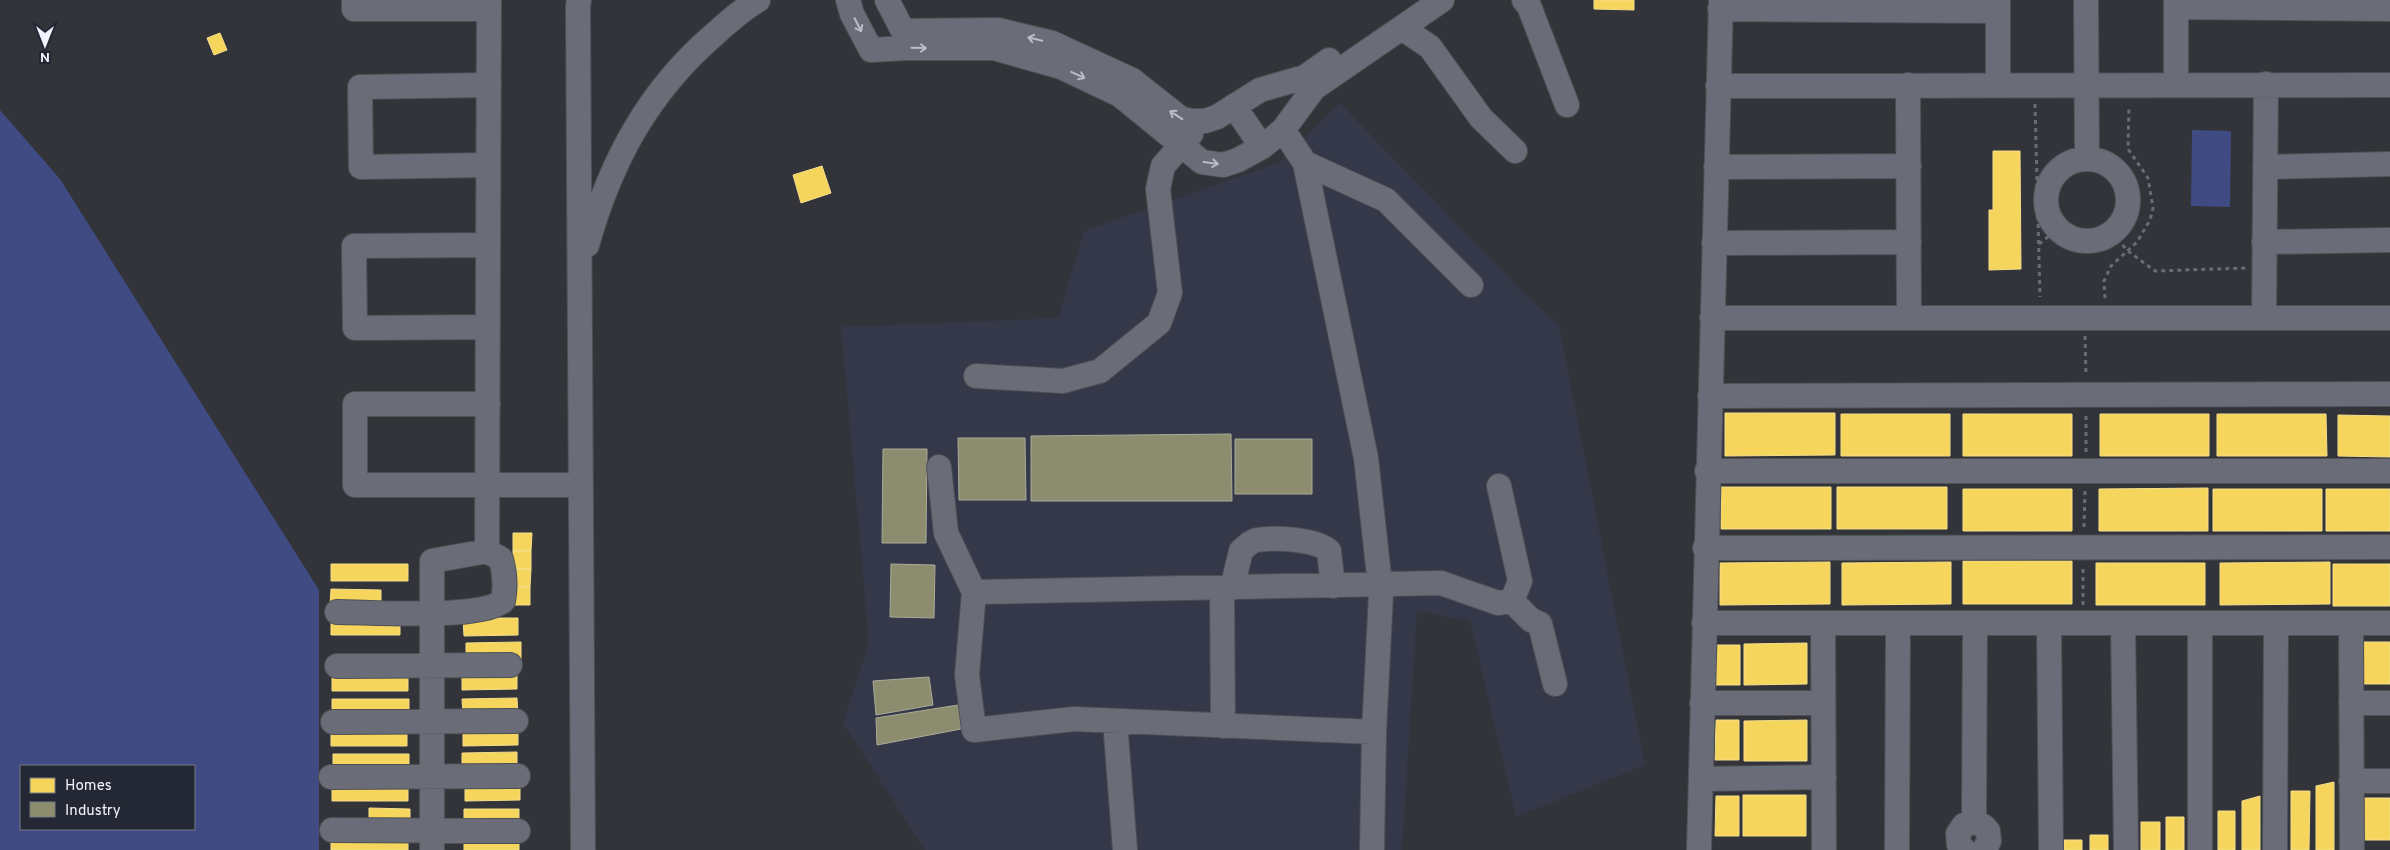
<svg xmlns="http://www.w3.org/2000/svg" width="2390" height="850" font-family="Overpass,sans-serif">
  <style>
    .built { fill: #343849 }
    .green { fill: #3f4b82; fill-rule: evenodd }
    .homes { fill: #f6d55c; stroke: #f4de8c }
    .industry { fill: #8c8c6e; stroke: #aaab99 }
    .lines { fill: none; stroke-linecap: round; stroke-linejoin: round }
    .minor-casing { stroke: #4e5054; stroke-width: 26 }
    .path { stroke: #696c75; stroke-width: 3; stroke-dasharray: 4 4; stroke-linecap: butt }
    .minor { stroke: #6a6d78; stroke-width: 24 }
    .oneway { stroke: #bbbec7 }
  </style>
  <rect width="100%" height="100%" fill="#32343a"/>
  <path class="built" d="M 1340,103 L 1524,293 L 1559,325 L 1645,765 L 1516,817 L 1470,621 L 1417,611 L 1402,850 L 925,850 L 843,723 L 869,642 L 841,327 L 1058,318 L 1084,231 L 1278,163 Z"/>
  <path class="green" d="M 0,110 L 60,179 L 319,590 L 319,850 L 0,850 ZM 194,766 L 194,829 L 21,829 L 21,766 Z
    M 2192,130 L 2231,131 L 2230,207 L 2191,206 Z"/>
  <path class="homes" d="M 1594,0 L 1634,0 L 1634,10 L 1594,9 Z
    M 220,33 L 227,50 L 214,55 L 207,38 Z
    M 1993,151 L 2020,151 L 2021,269 L 1989,270 L 1989,210 L 1993,210 Z
    M 822,166 L 831,193 L 801,203 L 793,175 Z
    M 1725,413 L 1835,413 L 1835,455 L 1725,456 Z
    M 1841,414 L 1950,414 L 1950,456 L 1841,456 Z
    M 1963,414 L 2072,414 L 2072,456 L 1963,456 Z
    M 2100,414 L 2209,414 L 2209,456 L 2100,456 Z
    M 2217,414 L 2326,414 L 2327,456 L 2217,456 Z
    M 2338,415 L 2390,416 L 2390,457 L 2338,456 Z
    M 1721,487 L 1831,487 L 1831,529 L 1721,529 Z
    M 1837,487 L 1947,487 L 1947,529 L 1837,529 Z
    M 2208,488 L 2208,531 L 2099,531 L 2099,489 Z
    M 1963,489 L 2072,489 L 2072,531 L 1963,531 Z
    M 2213,489 L 2322,489 L 2322,531 L 2213,531 Z
    M 2326,489 L 2390,489 L 2390,531 L 2326,531 Z
    M 513,533 L 532,533 L 531,551 L 513,551 Z
    M 513,551 L 531,551 L 531,569 L 512,569 Z
    M 1963,561 L 2072,561 L 2072,604 L 1963,604 Z
    M 1830,562 L 1830,604 L 1720,605 L 1720,563 Z
    M 1951,562 L 1951,604 L 1842,605 L 1842,563 Z
    M 2330,562 L 2330,604 L 2220,605 L 2220,563 Z
    M 2096,563 L 2205,563 L 2205,605 L 2096,605 Z
    M 331,564 L 408,564 L 408,581 L 331,581 Z
    M 2333,564 L 2390,564 L 2390,606 L 2333,606 Z
    M 512,569 L 531,569 L 530,587 L 512,587 Z
    M 512,587 L 530,587 L 530,605 L 512,605 Z
    M 331,589 L 381,590 L 381,607 L 330,606 Z
    M 463,618 L 518,618 L 518,635 L 464,636 Z
    M 331,619 L 400,619 L 400,635 L 331,635 Z
    M 521,642 L 521,660 L 466,661 L 466,643 Z
    M 2363,642 L 2390,642 L 2390,684 L 2362,684 Z
    M 1807,643 L 1807,684 L 1744,685 L 1744,644 Z
    M 1716,645 L 1740,645 L 1740,685 L 1716,685 Z
    M 462,672 L 517,672 L 517,689 L 462,690 Z
    M 332,674 L 408,674 L 408,691 L 332,691 Z
    M 517,698 L 518,716 L 463,716 L 462,699 Z
    M 332,699 L 409,699 L 409,715 L 332,716 Z
    M 1716,720 L 1739,720 L 1739,760 L 1715,760 Z
    M 1807,720 L 1807,761 L 1744,761 L 1744,721 Z
    M 518,727 L 518,745 L 463,746 L 463,728 Z
    M 331,729 L 407,729 L 407,746 L 331,746 Z
    M 517,752 L 517,769 L 462,770 L 462,753 Z
    M 333,754 L 409,754 L 409,771 L 333,771 Z
    M 520,782 L 520,800 L 465,801 L 465,783 Z
    M 2334,782 L 2334,850 L 2316,850 L 2316,786 Z
    M 408,784 L 408,801 L 332,801 L 332,785 Z
    M 2291,791 L 2310,791 L 2309,850 L 2291,850 Z
    M 1743,795 L 1806,795 L 1806,836 L 1743,836 Z
    M 1716,796 L 1739,796 L 1739,836 L 1715,836 Z
    M 2260,796 L 2260,850 L 2242,850 L 2242,801 Z
    M 2361,798 L 2390,798 L 2390,840 L 2361,840 Z
    M 369,808 L 410,809 L 410,826 L 369,825 Z
    M 464,809 L 519,809 L 519,826 L 464,827 Z
    M 2218,811 L 2235,811 L 2235,850 L 2218,850 Z
    M 2166,817 L 2184,817 L 2184,850 L 2166,850 Z
    M 2141,822 L 2160,822 L 2160,850 L 2141,850 Z
    M 2090,835 L 2108,835 L 2108,850 L 2090,850 Z
    M 331,838 L 408,838 L 408,850 L 331,850 Z
    M 519,839 L 519,850 L 464,850 L 464,840 Z
    M 2064,840 L 2082,840 L 2082,850 L 2064,850 Z"/>
  <path class="industry" d="M 1231,434 L 1232,501 L 1031,501 L 1031,436 Z
    M 958,438 L 1025,438 L 1026,500 L 959,500 Z
    M 1235,439 L 1312,439 L 1312,494 L 1235,494 Z
    M 883,449 L 927,449 L 926,543 L 882,543 Z
    M 891,564 L 935,565 L 934,618 L 890,617 Z
    M 929,677 L 933,705 L 876,715 L 873,681 Z
    M 958,705 L 961,729 L 877,745 L 876,718 Z"/>
  <g class="lines">
    <g class="minor-casing">
      <path id="minor" d="M 354,0 L 354,9 L 489,9
        M 579,0 L 578,6 L 583,850
        M 848,0 L 852,14 L 871,50 L 907,48 L 994,48 L 1061,67 L 1120,95 L 1202,162 L 1223,165 L 1238,160 L 1262,147 L 1283,130 L 1314,88 L 1442,0
        M 887,0 L 903,31 L 998,30 L 1052,43 L 1132,80 L 1180,118 L 1191,121 L 1205,121 L 1217,117 L 1260,90 L 1305,77 L 1329,60
        M 1524,0 L 1529,6 L 1567,105
        M 1998,0 L 1998,85
        M 2086,0 L 2087,158
        M 2176,0 L 2176,84
        M 2176,7 L 2390,9
        M 1720,9 L 1998,11
        M 1402,28 L 1430,47 L 1481,118 L 1515,151
        M 1908,85 L 1909,318
        M 1718,86 L 2390,85
        M 1234,106 L 1262,147
        M 1283,130 L 1305,163 L 1366,458 L 1381,594 L 1374,732 L 1372,850
        M2046 200a41 41 0 1 1 82 0a41 41 0 1 1-82 0Z
        M 1305,163 L 1386,200 L 1471,285
        M 488,165 L 361,167 L 360,87 L 489,85
        M 1716,167 L 1909,166
        M 2265,167 L 2390,164
        M 2264,242 L 2390,240
        M 1714,243 L 1909,242
        M 488,245 L 354,246 L 355,328 L 488,327
        M 587,245 C 611,160 649,90 716,33 C 729,21 743,9 758,0
        M 1712,318 L 2390,318
        M 2264,318 L 2266,84
        M 976,376 L 1063,381 L 1100,371 L 1159,323 L 1170,293 L 1158,189 L 1163,166 L 1191,134
        M 1710,396 L 2390,394
        M 488,404 L 355,404 L 355,485 L 580,485
        M 939,467 L 946,533 L 974,592
        M 1707,471 L 2390,471
        M 1705,548 L 2390,547
        M 487,551 L 489,0
        M 1222,588 L 1223,726
        M 1232,588 L 1241,551 C 1245,547 1251,541 1257,540 C 1275,537 1316,539 1329,551 L 1333,586
        M 1512,601 L 1531,620 L 1540,624 L 1555,684
        M 337,612 C 371,612 479,620 503,601 C 506,586 505,574 501,559 L 487,551 L 432,561 L 432,850
        M 1704,623 L 2390,623
        M 1823,623 L 1824,850
        M 2049,623 L 2051,850
        M 2123,623 L 2126,850
        M 2200,623 L 2200,850
        M 2351,623 L 2352,850
        M 337,666 L 510,665
        M 1702,703 L 1823,703
        M 2351,703 L 2390,703
        M 1115,721 L 1125,850
        M 333,722 L 516,721
        M 1374,732 L 1074,719 L 974,730 L 967,675 L 974,592 L 1441,583 L 1498,603 L 1512,601 L 1520,581 L 1499,486
        M 331,777 L 518,776
        M 1701,779 L 1824,777
        M 2351,781 L 2390,781
        M 1974,822 L 1975,623
        M 332,830 L 518,831
        M 1699,850 L 1721,0
        M 1897,850 L 1898,623
        M 1964,850 L 1959,845 L 1958,834 L 1964,825 C 1974,821 1981,822 1988,831 L 1989,841 L 1984,850
        M 2275,850 L 2276,623"/>
    </g>
    <path class="path" d="M 2035,104 L 2040,297
      M 2112,233 L 2128,251 L 2155,271 L 2246,268
      M 2039,244 L 2058,229
      M 2105,298 L 2104,281 L 2111,266 L 2137,242 L 2150,220 L 2153,208 L 2148,178 L 2128,149 L 2129,106
      M 2085,336 L 2086,375
      M 2086,452 L 2086,414
      M 2084,527 L 2085,491
      M 2083,605 L 2083,566"/>
    <use href="#minor" class="minor"/>
  </g>
  <defs><path id="oneway-shaft" d="M-6 0H5M1.5-3L5.5 0L1.5 3" fill="none" stroke-width="1.6" stroke-linecap="round" stroke-linejoin="round" transform="scale(1.25)"/></defs>
  <g class="oneway">
    <use href="#oneway-shaft" transform="translate(858 25) rotate(63)"/>
    <use href="#oneway-shaft" transform="translate(1035 39) rotate(-166)"/>
    <use href="#oneway-shaft" transform="translate(919 48) rotate(1)"/>
    <use href="#oneway-shaft" transform="translate(1078 75) rotate(25)"/>
    <use href="#oneway-shaft" transform="translate(1176 115) rotate(-147)"/>
    <use href="#oneway-shaft" transform="translate(1211 163) rotate(8)"/>
  </g>
  <rect x="20" y="765" width="175" height="65" fill="#242834" stroke="#767a84"/>
  <rect x="30" y="778" width="25" height="15" fill="#f6d55c" stroke="#767a84"/>
  <text x="65" y="790" font-size="15" fill="#f1f4fc">Homes</text>
  <rect x="30" y="802" width="25" height="15" fill="#8c8c6e" stroke="#767a84"/>
  <text x="65" y="815" font-size="15" fill="#f1f4fc">Industry</text>
  <g transform="translate(45 45) rotate(180)" stroke="#242834" stroke-width="4" paint-order="stroke">
  <path d="M0-4L9 19L0 12L-9 19Z" fill="#f1f4fc"/>
  <text y="-8" font-size="14" font-weight="bold" text-anchor="middle" fill="#f1f4fc">N</text>
  </g>
</svg>
